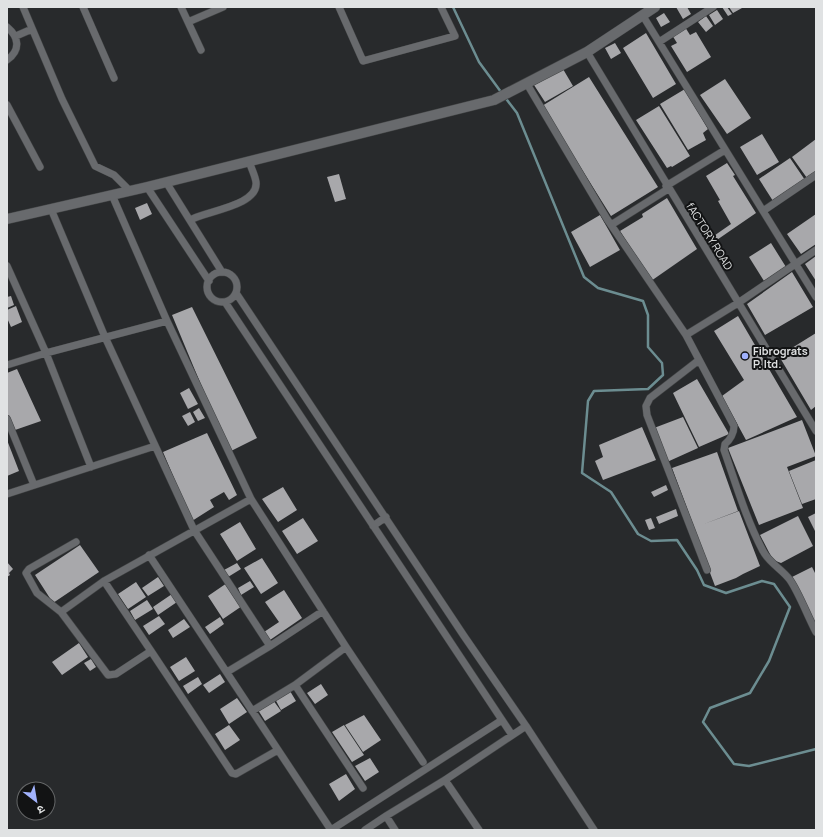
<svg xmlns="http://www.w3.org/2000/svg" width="823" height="837" font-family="Manrope,'Noto Sans Devanagari',sans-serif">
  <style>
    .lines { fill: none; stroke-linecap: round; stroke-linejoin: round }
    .stream { stroke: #6c8d91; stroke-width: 2.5 }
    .building { fill: #a8a8ab }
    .street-casing { stroke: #434546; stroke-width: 8 }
    .secondary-casing { stroke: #434546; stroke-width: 11 }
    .street { stroke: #686a6d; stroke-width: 7 }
    .secondary { stroke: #686a6d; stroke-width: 10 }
    .poi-dot { fill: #a1b2fd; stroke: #121314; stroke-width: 1.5 }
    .labels { text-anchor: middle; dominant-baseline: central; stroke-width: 4; stroke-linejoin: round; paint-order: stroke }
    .street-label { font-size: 11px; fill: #e0e2e3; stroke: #121314 }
    .poi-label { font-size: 11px; font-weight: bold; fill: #e0e2e3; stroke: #121314; text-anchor: start }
  </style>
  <rect width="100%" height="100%" fill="#282a2c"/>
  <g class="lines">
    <path class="stream" d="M 453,7 L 479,62 L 501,92
      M 504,96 L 517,113 L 584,277 L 598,288 L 643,301 L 648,315 L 648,347 L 662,363 L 663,375 L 648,389 L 594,391 L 588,401 L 582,473 L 611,492 L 638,534 L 651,541 L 677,540 L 697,570 L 704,585 L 726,593 L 762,581 L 774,584 L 790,607 L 769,661 L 750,693 L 710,708 L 703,722 L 734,764 L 749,766 L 816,749"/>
  </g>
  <path class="building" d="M 676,7 L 687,7 L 691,14 L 683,19 Z
    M 722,7 L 727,7 L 732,14 L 728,16 Z
    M 729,7 L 742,7 L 742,8 L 733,13 Z
    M 717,10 L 723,19 L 715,25 L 709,15 Z
    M 664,13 L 670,22 L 661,27 L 656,18 Z
    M 706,16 L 713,26 L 706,32 L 698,22 Z
    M 685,27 L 690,35 L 696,32 L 711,57 L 687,72 L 671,46 L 677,43 L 672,35 Z
    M 646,33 L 676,84 L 653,98 L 623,48 Z
    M 615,43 L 621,53 L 611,59 L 605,48 Z
    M 563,69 L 573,86 L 545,102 L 534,85 Z
    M 589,77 L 658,187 L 611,216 L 542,106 Z
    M 725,79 L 751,118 L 727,134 L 700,95 Z
    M 685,89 L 708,129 L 703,133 L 706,140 L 688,150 L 660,104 Z
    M 659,106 L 690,156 L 672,167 L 671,166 L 667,168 L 636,120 Z
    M 762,134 L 779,162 L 757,175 L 740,147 Z
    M 816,139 L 816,172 L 807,178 L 792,157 Z
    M 790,158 L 805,180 L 773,201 L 759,179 Z
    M 727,163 L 735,175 L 733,176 L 756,213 L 711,244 L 708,240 L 731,224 L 718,201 L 720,200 L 706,176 Z
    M 339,174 L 346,199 L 335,202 L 327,177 Z
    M 667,198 L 697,249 L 651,281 L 620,231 L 643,217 L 642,214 Z
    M 147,203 L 152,214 L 140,220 L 135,208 Z
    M 816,214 L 816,244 L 801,254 L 787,234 Z
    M 600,215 L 620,250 L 590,267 L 571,232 Z
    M 771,243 L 786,267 L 764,281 L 749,257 Z
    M 816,256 L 816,281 L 805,264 Z
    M 792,272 L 813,307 L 765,335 L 747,304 Z
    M 11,296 L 14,305 L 7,308 L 7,297 Z
    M 16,306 L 22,322 L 11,327 L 7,318 L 7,310 Z
    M 192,307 L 257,438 L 229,452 L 172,315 Z
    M 738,316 L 797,417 L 746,440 L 722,396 L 744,380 L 714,331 Z
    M 816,333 L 816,406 L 811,410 L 779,356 Z
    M 17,369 L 41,421 L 15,430 L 7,413 L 7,373 Z
    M 697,379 L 729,434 L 699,447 L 673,393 Z
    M 189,388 L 198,404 L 188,409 L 180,393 Z
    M 199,408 L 205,418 L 198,421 L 193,412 Z
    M 190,412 L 195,422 L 188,426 L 182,416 Z
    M 683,417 L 698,448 L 667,462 L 654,428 Z
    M 802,420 L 816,456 L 787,467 L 803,508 L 759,525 L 728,448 Z
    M 642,427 L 656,460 L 603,480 L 595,461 L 603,457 L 599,445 Z
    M 207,433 L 237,495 L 229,500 L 224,492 L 210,500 L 214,507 L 192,521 L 163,452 Z
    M 7,440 L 19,471 L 7,476 Z
    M 717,452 L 738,511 L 704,524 L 739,511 L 760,566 L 743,574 L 736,578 L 715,586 L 693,528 L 694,527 L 672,468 Z
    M 816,460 L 816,499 L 802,504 L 789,471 Z
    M 666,485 L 668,490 L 654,497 L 651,492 Z
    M 283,487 L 297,510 L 278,522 L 262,499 Z
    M 676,509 L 678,516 L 659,524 L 656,517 Z
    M 816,513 L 816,533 L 808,517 Z
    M 798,516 L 813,546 L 781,563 L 773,560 L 760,535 Z
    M 303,518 L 318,541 L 297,554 L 282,531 Z
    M 651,518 L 655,528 L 649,530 L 645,520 Z
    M 240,522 L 256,549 L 237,561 L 220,534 Z
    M 80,545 L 99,572 L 53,603 L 35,575 Z
    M 262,558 L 278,583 L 261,594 L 244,568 Z
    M 7,562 L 13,569 L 9,573 L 10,575 L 7,577 Z
    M 237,563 L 241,569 L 228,577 L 224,570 Z
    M 812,567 L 816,575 L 816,625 L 792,577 Z
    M 158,577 L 164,586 L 148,596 L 142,588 Z
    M 250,581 L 254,587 L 241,595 L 238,588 Z
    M 136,582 L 146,597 L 128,609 L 118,594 Z
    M 227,583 L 242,606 L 223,619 L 208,596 Z
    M 284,590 L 302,618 L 270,640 L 264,632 L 279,622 L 265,602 Z
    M 172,594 L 177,602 L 158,615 L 153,607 Z
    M 147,600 L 153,609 L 135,620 L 130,611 Z
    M 159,616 L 165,624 L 149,635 L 143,626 Z
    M 220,617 L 224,624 L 210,634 L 205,627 Z
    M 184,619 L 190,627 L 173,638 L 168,630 Z
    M 79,643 L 88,657 L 62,675 L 52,662 Z
    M 186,657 L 195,671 L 179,681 L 170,667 Z
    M 91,659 L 96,667 L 90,671 L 84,663 Z
    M 220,674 L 225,682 L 209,693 L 203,685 Z
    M 198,677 L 202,684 L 188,694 L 183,686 Z
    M 321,684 L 328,695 L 315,704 L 307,693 Z
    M 290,691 L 296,701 L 281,710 L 275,699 Z
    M 237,698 L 247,712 L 229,724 L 220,709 Z
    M 273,700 L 281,711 L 265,721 L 258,710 Z
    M 364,715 L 381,740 L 363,752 L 345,725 Z
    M 229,725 L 240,740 L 225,750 L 215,734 Z
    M 344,725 L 364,755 L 352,762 L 332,732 Z
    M 370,758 L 379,772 L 365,781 L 355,766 Z
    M 346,774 L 355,789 L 339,801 L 329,784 Z"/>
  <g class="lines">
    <g class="street-casing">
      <path id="street" d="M 23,7 L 62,99 L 95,166 L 114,175 L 130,191
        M 83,7 L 114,78
        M 181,7 L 201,50
        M 339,7 L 363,61 L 455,36 L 441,7
        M 643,16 L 763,211
        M 188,22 L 223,7
        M 7,27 C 19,37 21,50 7,60
        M 16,36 L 32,29
        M 659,42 L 713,7
        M 587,52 L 816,431
        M 527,84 L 607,219 L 686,335
        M 7,105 L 40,167
        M 816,175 L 763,211 L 816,297
        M 166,182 L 222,272
        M 666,186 L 725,150
        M 147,187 L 209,281
        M 112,195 L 167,321 L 251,499
        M 51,209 L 105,337 L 194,530 L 270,646 L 227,672
        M 190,220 C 205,211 259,206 256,182 C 255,175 251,168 249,161
        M 611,225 L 668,189
        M 816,250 L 738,303 L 686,335 L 734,426 C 734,433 730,440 725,444 L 724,450 C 736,484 746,519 763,551 C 769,563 782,569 790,580 C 799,593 808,617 816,632
        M 7,266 L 46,353 L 91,467
        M207 287a15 15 0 1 1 30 0a15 15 0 1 1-30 0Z
        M 236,293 L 464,636 L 526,726 L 594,830
        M 225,302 L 512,735
        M 699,360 L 650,398 L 646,406 L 647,415 L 707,570
        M 7,365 L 46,353 L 167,321
        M 7,419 L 34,485
        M 7,494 L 155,446
        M 373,526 L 386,517
        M 149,555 L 331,830
        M 104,581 L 151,651
        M 61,612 L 37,593 L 26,573 L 29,569 L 76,542
        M 270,646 L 323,611
        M 346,647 L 295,685 L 363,788
        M 252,711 L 295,685
        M 278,750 L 236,774 L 232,773 L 151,651 L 116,674 L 108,675 L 61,612 L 104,581 L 251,499 L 346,647 L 423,762
        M 445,780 L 479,830
        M 386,816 L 395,830
        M 331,830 L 502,720
        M 365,830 L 386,816 L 445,780 L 526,726"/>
    </g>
    <g class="secondary-casing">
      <path id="secondary" d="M 7,219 L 147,187 L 494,100 L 587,52 L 655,7"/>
    </g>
    <use href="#street" class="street"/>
    <use href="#secondary" class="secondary"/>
  </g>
  <circle class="poi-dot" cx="745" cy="356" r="4"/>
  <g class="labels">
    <g class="street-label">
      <text transform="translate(710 236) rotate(58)">fACTORY ROAD</text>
    </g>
    <g class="poi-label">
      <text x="753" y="350">Fibrograts<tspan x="753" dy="13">P. ltd.</tspan></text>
    </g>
  </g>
  <rect width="823" height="837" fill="none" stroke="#e0e2e3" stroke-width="16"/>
  <g transform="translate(36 801) rotate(149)"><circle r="19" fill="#121314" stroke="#646667"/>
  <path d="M0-3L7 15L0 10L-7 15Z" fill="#a1b2fd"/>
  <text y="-6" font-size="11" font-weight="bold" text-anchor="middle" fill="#e0e2e3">उ</text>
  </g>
</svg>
